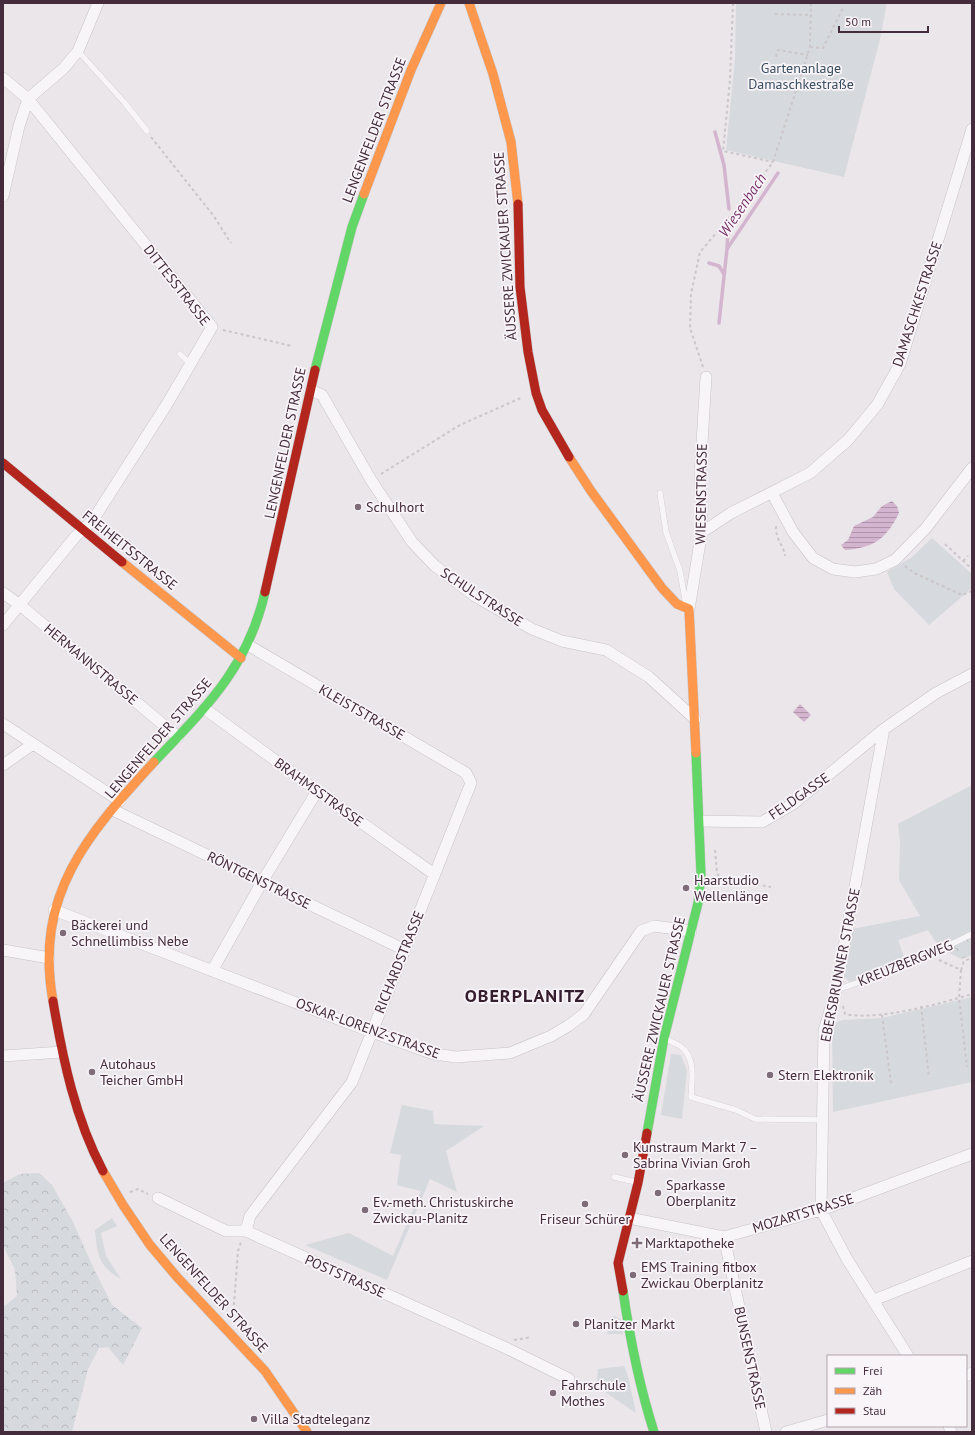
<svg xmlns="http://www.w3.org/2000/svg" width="975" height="1435" font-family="'PT Sans',sans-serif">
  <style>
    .green { fill: #d6d9de }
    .forest { fill: url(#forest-crowns) }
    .water { fill: url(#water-rules) }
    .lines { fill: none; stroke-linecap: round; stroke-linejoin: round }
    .stream { stroke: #d4b5cf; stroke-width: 3.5 }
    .lane-casing { stroke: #c8c4c7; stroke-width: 6 }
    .street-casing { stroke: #c8c4c7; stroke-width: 12 }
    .fast-casing { stroke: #c8c4c7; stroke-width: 10 }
    .slow-casing { stroke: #c8c4c7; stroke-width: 10 }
    .jam-casing { stroke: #c8c4c7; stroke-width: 10 }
    .path { stroke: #cbc6c9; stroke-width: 2; stroke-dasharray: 3 3; stroke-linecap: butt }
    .lane { stroke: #f7f5f7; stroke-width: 5.5 }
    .street { stroke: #f7f5f7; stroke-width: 11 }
    .fast { stroke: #63d668; stroke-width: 9 }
    .slow { stroke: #ff974d; stroke-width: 9 }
    .jam { stroke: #b3261e; stroke-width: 9 }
    .poi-dot { fill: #7e6d79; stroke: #f9f4f8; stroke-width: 1.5 }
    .labels { text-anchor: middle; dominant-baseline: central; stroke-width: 3.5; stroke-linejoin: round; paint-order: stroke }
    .park-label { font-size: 14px; fill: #394e60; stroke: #f9f4f8 }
    .street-label { font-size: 14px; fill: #442c3d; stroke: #f9f4f8 }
    .poi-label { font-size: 14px; fill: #442c3d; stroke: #f9f4f8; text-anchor: start }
    .water-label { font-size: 15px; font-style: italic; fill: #78366b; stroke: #f9f4f8 }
    .district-label { font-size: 18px; font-weight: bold; letter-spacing: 1px; fill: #351e2e; stroke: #f9f4f8 }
  </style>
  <defs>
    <pattern id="forest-crowns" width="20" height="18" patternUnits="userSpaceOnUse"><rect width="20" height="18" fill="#d6d9de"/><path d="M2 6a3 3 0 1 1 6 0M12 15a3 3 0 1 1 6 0" fill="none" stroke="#b9babf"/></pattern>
    <pattern id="water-rules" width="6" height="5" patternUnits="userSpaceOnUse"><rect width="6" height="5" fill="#d4b5cf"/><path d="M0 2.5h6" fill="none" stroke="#ae93a9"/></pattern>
  </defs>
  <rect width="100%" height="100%" fill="#eae6e9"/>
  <path class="green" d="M 736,3 L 887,3 L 880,39 L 844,177 L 726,150 L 735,59 Z
    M 932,538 L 972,574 L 972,588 L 929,625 L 894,589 L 887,572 L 912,557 Z
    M 972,785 L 972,929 L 939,947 L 928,930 L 898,940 L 906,963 L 850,982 L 843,976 L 852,929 L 920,916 L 899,880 L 900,841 L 898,824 Z
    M 972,997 L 972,1082 L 833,1112 L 832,1024 L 843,1020 L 882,1018 Z
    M 671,1054 L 681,1055 L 687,1071 L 682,1119 L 661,1115 Z
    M 402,1105 L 433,1111 L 434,1124 L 484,1126 L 446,1151 L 457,1192 L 430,1179 L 387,1280 L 305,1245 L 349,1233 L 393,1256 L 421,1191 L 397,1185 L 401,1155 L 390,1153 Z
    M 112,1218 L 117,1226 L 101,1233 L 106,1256 L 121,1279 C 99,1267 97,1254 95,1230 Z
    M 614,1316 L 620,1319 L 623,1334 L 607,1334 L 611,1318 Z
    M 624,1366 L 628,1376 L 636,1413 L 605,1392 L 597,1381 L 598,1369 Z"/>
  <path class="forest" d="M 972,929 L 972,955 L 961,959 L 939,947 Z
    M 39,1173 L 52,1185 L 73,1222 L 93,1267 L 112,1305 L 142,1328 L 123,1365 L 108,1347 L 99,1348 L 88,1369 L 72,1432 L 3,1432 L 3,1307 L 17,1296 L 15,1270 L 3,1245 L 3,1183 L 20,1174 Z"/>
  <path class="water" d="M 892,501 L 897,506 L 899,513 C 886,539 874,548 845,550 L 841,545 L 848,540 L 854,526 L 873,517 L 882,506 Z
    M 800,704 L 811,715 L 804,722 L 793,712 Z"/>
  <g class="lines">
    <path class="stream" d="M 715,132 L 724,165 L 729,209
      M 727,248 L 728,231
      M 709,263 L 719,266 L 724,274
      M 719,323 L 727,249 L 778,173"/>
    <g class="lane-casing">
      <path id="lane" d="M 78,51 L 124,102 L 147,131
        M 180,354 L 190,364
        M 660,493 L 666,532 L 680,571 L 686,605
        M 836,990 C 884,975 928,957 972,934
        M 666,1039 C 670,1041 676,1043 680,1046 C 696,1056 692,1081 691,1097 L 736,1110 L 755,1119 L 823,1120
        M 614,1177 L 636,1182"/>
    </g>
    <g class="street-casing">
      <path id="street" d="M 3,78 L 28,99 L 212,327 L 167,404 L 93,520 L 75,537 L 3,625
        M 3,196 L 19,126 L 28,99 L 64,68 L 78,51 L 98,3
        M 311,390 L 322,395 L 371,480 L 412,542 L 435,566 L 475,596 L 532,629 L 562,641 L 606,650 L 649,677 L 695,719
        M 772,493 L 793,532 L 813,558 L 833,569 L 855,572 L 876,569 L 895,560 L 926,528 L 972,468
        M 702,530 L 707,529 L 731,513 L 810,473 L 848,440 L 877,405 L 900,364 L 972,129
        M 3,593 L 20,605 L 178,737
        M 689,609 L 702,530 L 700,476 L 706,377
        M 205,709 L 317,791 L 434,874
        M 3,724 L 120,801
        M 3,765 L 33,744
        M 113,810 L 405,950
        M 700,821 L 762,822 L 793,804 L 884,729
        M 54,910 L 372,1032 L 434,1054 L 456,1057 L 510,1053 L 551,1036 L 568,1026 L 584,1014 L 641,931 L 654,926 L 691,931
        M 3,950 L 49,958
        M 212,971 L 262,882 L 317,791
        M 3,1056 L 62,1052
        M 158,1198 L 226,1231 L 246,1231 L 506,1348 L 569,1379
        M 629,1218 L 724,1237 L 821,1210 L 972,1154
        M 246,1231 L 250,1216 L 352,1082 L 471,783 L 466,773 L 248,645
        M 724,1237 L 766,1432
        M 874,1300 L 972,1261
        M 908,1356 L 847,1259 L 821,1210 L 824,1031 L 836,990 L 884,729 L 936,693 L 972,674
        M 966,1376 L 972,1373
        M 949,1426 L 951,1432
        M 786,1432 L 828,1420"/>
    </g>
    <g class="fast-casing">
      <path id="fast" d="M 315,370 L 352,227 L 364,194
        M 154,762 C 205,708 248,668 265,592
        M 647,1133 L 664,1038 L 698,903 L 701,875 L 696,753
        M 623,1291 C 630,1339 639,1385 654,1432"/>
    </g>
    <g class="slow-casing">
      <path id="slow" d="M 469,3 L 493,74 L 511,142 L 518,204
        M 364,194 L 411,70 L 441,3
        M 569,457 L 591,491 L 662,588 L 677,604 L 689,609 L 696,753
        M 122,562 L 241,658
        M 53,1001 C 34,895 87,835 154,762
        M 103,1171 L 123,1205 L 150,1245 L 177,1277 L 265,1371 L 307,1432"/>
    </g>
    <g class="jam-casing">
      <path id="jam" d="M 518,204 L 520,287 L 528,352 L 536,393 L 542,410 L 569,457
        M 3,463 L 122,562
        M 265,592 L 315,370
        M 53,1001 C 63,1060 75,1118 103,1171
        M 623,1291 L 618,1263 L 638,1183 L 647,1133"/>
    </g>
    <path class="path" d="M 733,3 L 730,80 L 723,151 L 773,162
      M 775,14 L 812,15
      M 810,47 L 823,48 L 844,6
      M 776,57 L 778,50 L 808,55
      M 151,137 L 213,215 L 231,243
      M 223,330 L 292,346
      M 703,367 L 690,328 L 691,294 L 700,252 L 747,197 L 773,162 L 810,47 L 811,3
      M 381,474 L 460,425 L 523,397
      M 776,526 C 776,542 783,543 785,556
      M 945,544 L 972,569
      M 963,561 L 968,556
      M 905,566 L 914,573 L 962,595 L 972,591
      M 715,850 L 717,873 L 719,877 L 771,887
      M 939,960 L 961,970 L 964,961 L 972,958
      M 961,970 L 959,998 L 967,1067
      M 843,1006 L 845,1014 C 878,1021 939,1004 972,994
      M 921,1006 L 929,1077
      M 882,1015 L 891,1083
      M 130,1192 L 138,1189 L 148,1194
      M 233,1317 L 238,1251 L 241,1242
      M 514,1340 L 531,1337"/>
    <use href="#lane" class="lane"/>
    <use href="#street" class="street"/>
    <use href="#fast" class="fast"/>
    <use href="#slow" class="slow"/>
    <use href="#jam" class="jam"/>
  </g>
  <g class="poi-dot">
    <circle cx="358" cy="507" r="4"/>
    <circle cx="686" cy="888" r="4"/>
    <circle cx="63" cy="933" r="4"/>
    <circle cx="92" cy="1072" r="4"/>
    <circle cx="770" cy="1075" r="4"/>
    <circle cx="625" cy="1155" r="4"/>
    <circle cx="658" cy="1193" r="4"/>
    <circle cx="585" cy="1204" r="4"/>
    <circle cx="365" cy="1210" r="4"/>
    <path d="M635 1237h4v4h4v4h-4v4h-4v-4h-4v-4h4z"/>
    <circle cx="633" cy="1275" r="4"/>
    <circle cx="576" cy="1324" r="4"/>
    <circle cx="553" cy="1393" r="4"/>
    <circle cx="254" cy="1419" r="4"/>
  </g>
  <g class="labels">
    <g class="park-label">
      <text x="801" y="68">Gartenanlage<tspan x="801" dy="16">Damaschkestraße</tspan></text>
    </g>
    <g class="street-label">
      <text transform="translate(374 130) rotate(-69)">LENGENFELDER STRASSE</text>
      <text transform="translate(505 246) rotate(-94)">ÄUSSERE ZWICKAUER STRASSE</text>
      <text transform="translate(177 285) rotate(52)">DITTESSTRASSE</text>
      <text transform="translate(917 304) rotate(-72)">DAMASCHKESTRASSE</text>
      <text transform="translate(285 443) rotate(-78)">LENGENFELDER STRASSE</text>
      <text transform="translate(701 494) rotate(-89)">WIESENSTRASSE</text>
      <text transform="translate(130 550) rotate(39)">FREIHEITSSTRASSE</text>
      <text transform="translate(482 597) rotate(33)">SCHULSTRASSE</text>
      <text transform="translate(91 664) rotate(40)">HERMANNSTRASSE</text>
      <text transform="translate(362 712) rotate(30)">KLEISTSTRASSE</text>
      <text transform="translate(158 738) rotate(-49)">LENGENFELDER STRASSE</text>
      <text transform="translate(319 792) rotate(36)">BRAHMSSTRASSE</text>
      <text transform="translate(799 796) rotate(-35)">FELDGASSE</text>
      <text transform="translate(259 880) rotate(26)">RÖNTGENSTRASSE</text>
      <text transform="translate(399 962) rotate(-68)">RICHARDSTRASSE</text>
      <text transform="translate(905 963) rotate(-22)">KREUZBERGWEG</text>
      <text transform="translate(840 965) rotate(-79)">EBERSBRUNNER STRASSE</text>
      <text transform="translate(659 1009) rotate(-77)">ÄUSSERE ZWICKAUER STRASSE</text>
      <text transform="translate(368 1028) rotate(20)">OSKAR-LORENZ-STRASSE</text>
      <text transform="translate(803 1213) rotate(-17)">MOZARTSTRASSE</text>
      <text transform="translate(345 1276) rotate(24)">POSTSTRASSE</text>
      <text transform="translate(214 1293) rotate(48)">LENGENFELDER STRASSE</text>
      <text transform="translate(750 1358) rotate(78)">BUNSENSTRASSE</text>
    </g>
    <g class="poi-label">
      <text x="366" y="507">Schulhort</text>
      <text x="694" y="880">Haarstudio<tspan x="694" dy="16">Wellenlänge</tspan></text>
      <text x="71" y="925">Bäckerei und<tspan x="71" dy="16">Schnellimbiss Nebe</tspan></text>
      <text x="100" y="1064">Autohaus<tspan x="100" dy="16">Teicher GmbH</tspan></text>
      <text x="778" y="1075">Stern Elektronik</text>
      <text x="633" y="1147">Kunstraum Markt 7 –<tspan x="633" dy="16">Sabrina Vivian Groh</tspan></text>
      <text x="666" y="1185">Sparkasse<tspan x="666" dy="16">Oberplanitz</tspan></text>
      <text x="373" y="1202">Ev.-meth. Christuskirche<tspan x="373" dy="16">Zwickau-Planitz</tspan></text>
      <text x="585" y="1219" text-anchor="middle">Friseur Schürer</text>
      <text x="645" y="1243">Marktapotheke</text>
      <text x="641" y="1267">EMS Training fitbox<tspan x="641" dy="16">Zwickau Oberplanitz</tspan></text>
      <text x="584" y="1324">Planitzer Markt</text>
      <text x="561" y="1385">Fahrschule<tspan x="561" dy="16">Mothes</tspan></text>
      <text x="262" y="1419">Villa Stadteleganz</text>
    </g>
    <g class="water-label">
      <text transform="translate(742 205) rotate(-56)">Wiesenbach</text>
    </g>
    <g class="district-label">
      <text x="525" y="995">OBERPLANITZ</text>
    </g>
  </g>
  <rect width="975" height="1435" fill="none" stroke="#442c3d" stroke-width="8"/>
  <rect x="827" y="1355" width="140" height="72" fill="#f9f4f8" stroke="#b1a4ad"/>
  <rect x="835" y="1368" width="20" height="6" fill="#63d668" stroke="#b1a4ad"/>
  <text x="863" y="1375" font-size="12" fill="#442c3d">Frei</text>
  <rect x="835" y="1388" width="20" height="6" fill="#ff974d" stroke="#b1a4ad"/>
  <text x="863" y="1395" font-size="12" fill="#442c3d">Zäh</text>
  <rect x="835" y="1408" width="20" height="6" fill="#b3261e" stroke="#b1a4ad"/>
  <text x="863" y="1415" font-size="12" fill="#442c3d">Stau</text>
  <path d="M839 26v6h89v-6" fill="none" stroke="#442c3d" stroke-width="2"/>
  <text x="845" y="26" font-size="12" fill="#442c3d" stroke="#f9f4f8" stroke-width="3" paint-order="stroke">50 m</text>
</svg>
